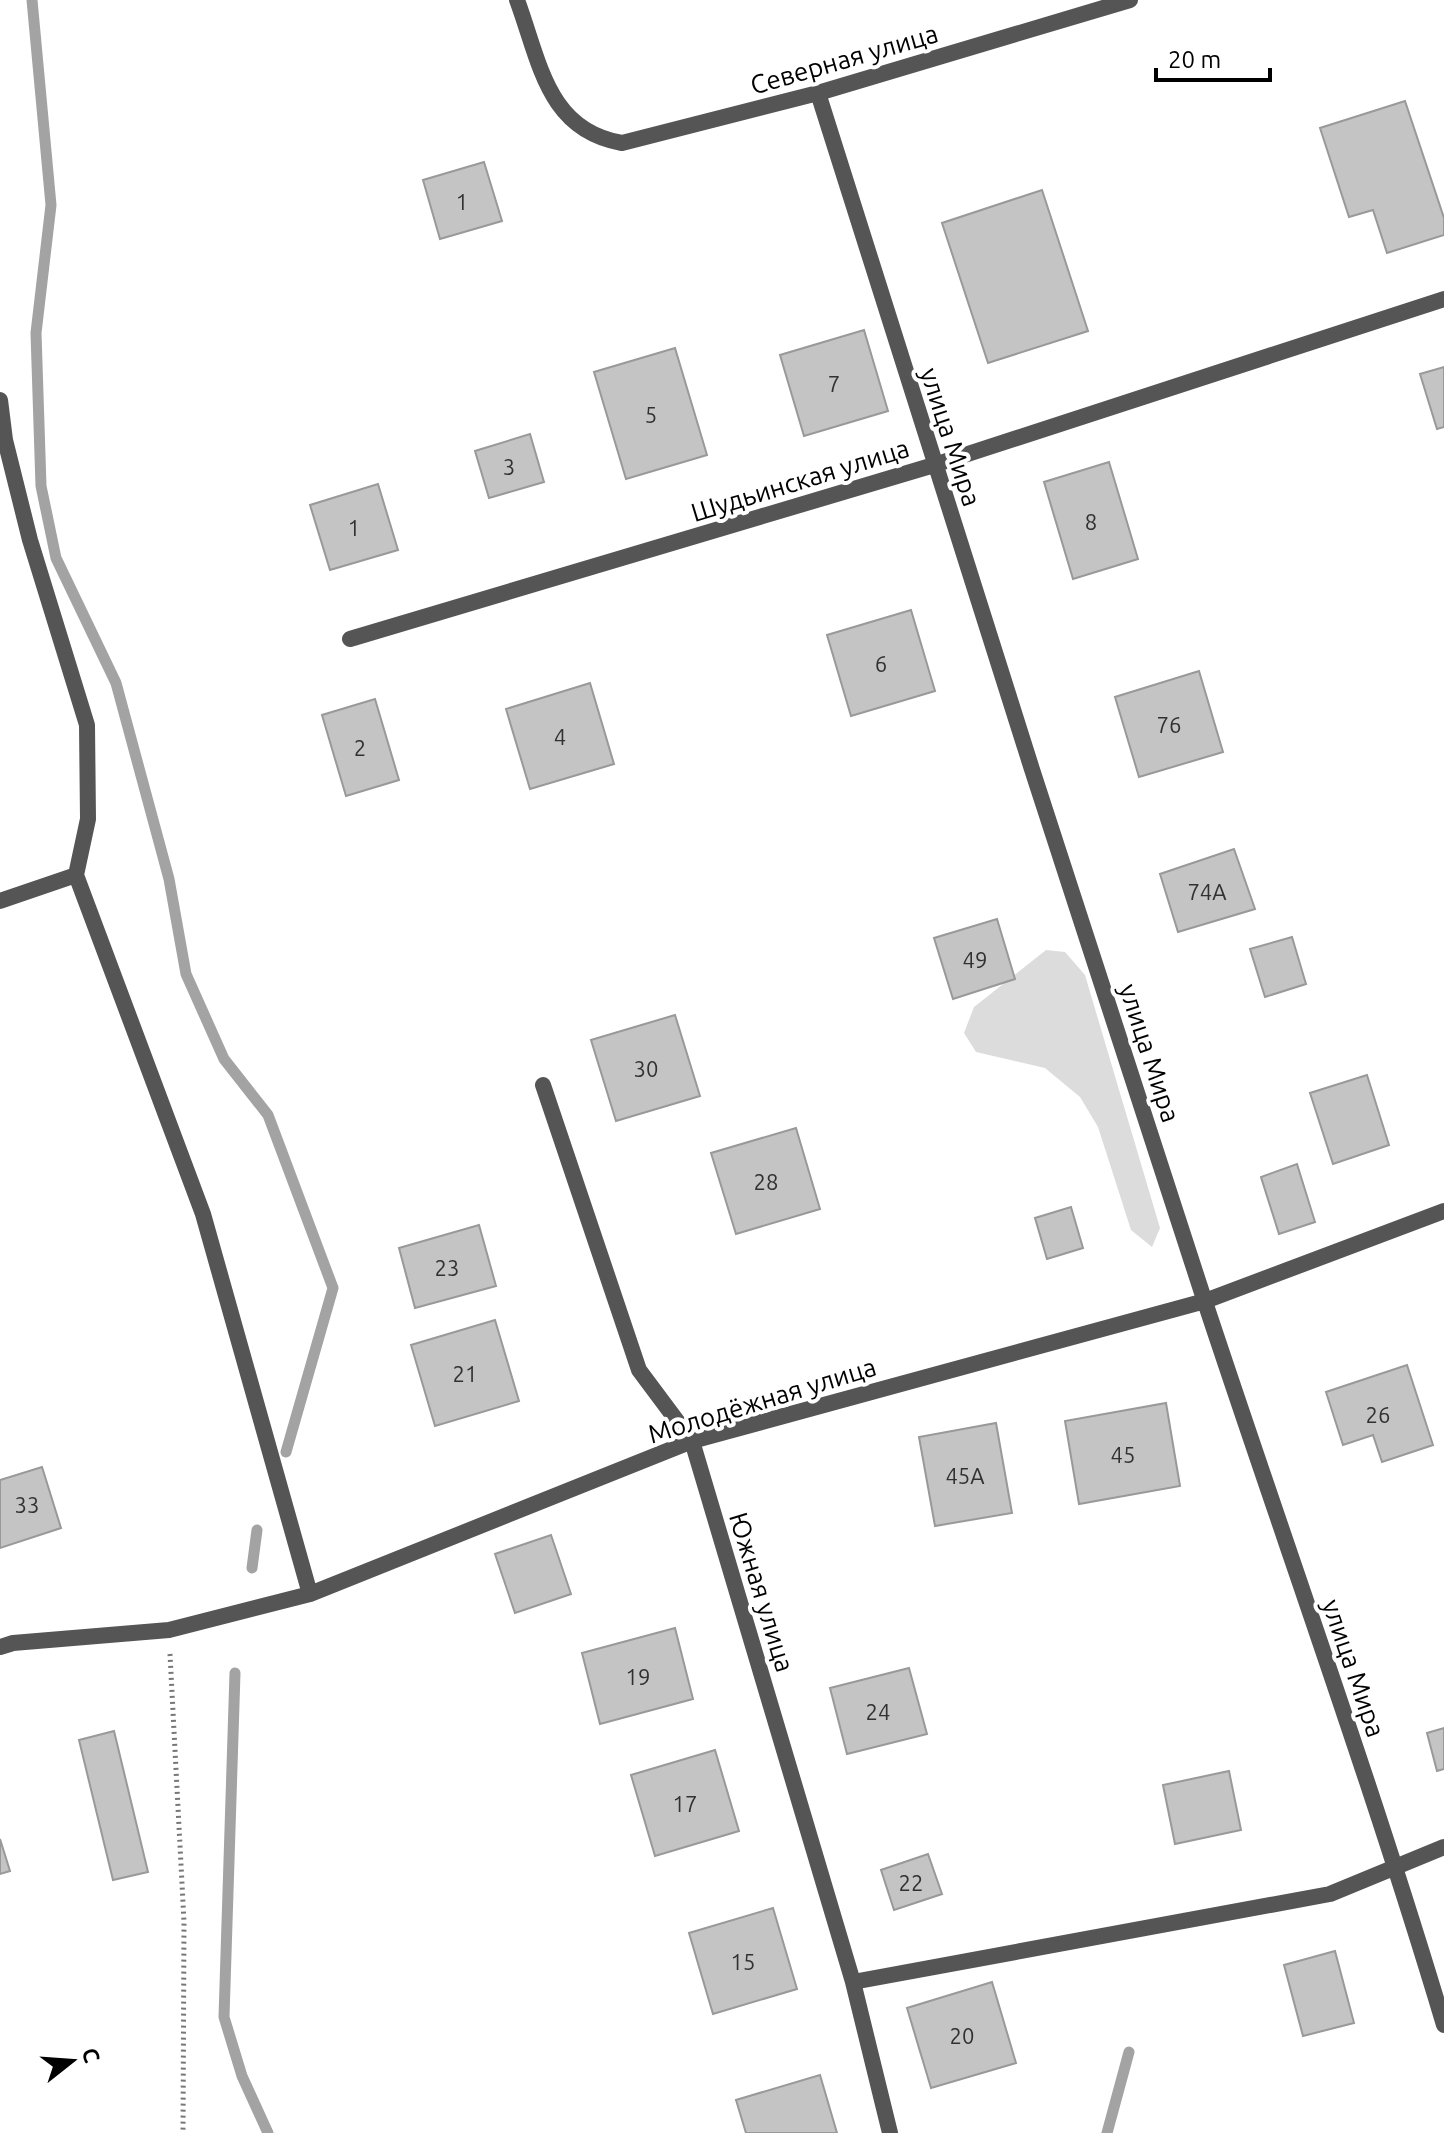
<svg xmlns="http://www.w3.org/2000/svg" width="1444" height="2133" font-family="Ubuntu,sans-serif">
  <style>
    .green { fill: #dcdcdc }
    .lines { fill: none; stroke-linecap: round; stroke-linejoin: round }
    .stream { stroke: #a3a3a3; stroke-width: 11 }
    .building { fill: #c4c4c4; stroke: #999; stroke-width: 2 }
    .path { stroke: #777; stroke-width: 5; stroke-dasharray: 2 4; stroke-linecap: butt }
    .minor { stroke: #555; stroke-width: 16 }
    .labels { text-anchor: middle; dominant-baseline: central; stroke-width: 8; stroke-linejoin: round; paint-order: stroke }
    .number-label { font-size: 22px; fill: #313131 }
    .street-label { font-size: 26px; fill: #000; stroke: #fff }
  </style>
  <rect width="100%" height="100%" fill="#fff"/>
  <path class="green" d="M 1046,950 L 1065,952 L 1085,975 L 1160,1228 L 1152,1247 L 1131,1230 L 1098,1127 L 1080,1097 L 1045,1068 L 976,1052 L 964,1033 L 974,1007 Z"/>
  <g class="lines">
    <path class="stream" d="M 32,0 L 51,205 L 36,333 L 41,486 L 56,558 L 116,683 L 169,879 L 186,974 L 224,1059 L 268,1115 L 333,1288 L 286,1452
      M 252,1568 L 257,1530
      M 235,1673 L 224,2017 L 242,2076 L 268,2133
      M 1107,2133 L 1129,2052"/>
  </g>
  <path class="building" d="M 1405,101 L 1444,218 L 1444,235 L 1387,253 L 1373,210 L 1349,217 L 1320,128 Z
    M 484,162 L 502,221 L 440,239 L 423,180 Z
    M 1042,190 L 1088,331 L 988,363 L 942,223 Z
    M 864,330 L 888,411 L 804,436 L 780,355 Z
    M 675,348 L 707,455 L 626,479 L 594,372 Z
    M 1444,367 L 1444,427 L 1437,429 L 1420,374 Z
    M 530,434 L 544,482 L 489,498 L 475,451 Z
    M 1109,462 L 1138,559 L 1073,579 L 1044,482 Z
    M 378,484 L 398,550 L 330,570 L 310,505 Z
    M 911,610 L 935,691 L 851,716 L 827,635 Z
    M 1199,671 L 1223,752 L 1139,777 L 1115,697 Z
    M 590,683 L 614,764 L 530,789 L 506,709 Z
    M 375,699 L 399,780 L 346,796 L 322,715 Z
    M 1234,849 L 1255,909 L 1178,932 L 1160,874 Z
    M 997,919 L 1015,979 L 953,999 L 934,938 Z
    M 1292,937 L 1306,984 L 1265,997 L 1250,949 Z
    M 675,1015 L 700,1096 L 616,1121 L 591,1040 Z
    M 1367,1075 L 1389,1145 L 1333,1164 L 1310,1093 Z
    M 796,1128 L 820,1209 L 736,1234 L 711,1153 Z
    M 1297,1164 L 1315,1222 L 1279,1234 L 1261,1177 Z
    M 1071,1207 L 1083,1248 L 1047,1259 L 1035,1218 Z
    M 479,1225 L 496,1286 L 415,1308 L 399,1248 Z
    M 495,1320 L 519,1401 L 435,1426 L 411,1345 Z
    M 1407,1365 L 1433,1445 L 1382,1462 L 1373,1435 L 1343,1445 L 1326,1392 Z
    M 1166,1403 L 1180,1486 L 1079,1504 L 1065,1421 Z
    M 996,1423 L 1012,1513 L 935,1526 L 919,1437 Z
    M 42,1467 L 61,1528 L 0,1548 L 0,1480 Z
    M 551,1535 L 571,1594 L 515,1613 L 495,1554 Z
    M 675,1628 L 693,1699 L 600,1724 L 582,1653 Z
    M 909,1668 L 927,1734 L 847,1754 L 830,1688 Z
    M 1444,1728 L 1444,1769 L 1437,1771 L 1427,1733 Z
    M 114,1731 L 148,1872 L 113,1880 L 79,1740 Z
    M 715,1750 L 739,1831 L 655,1856 L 631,1775 Z
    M 1229,1771 L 1241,1830 L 1175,1844 L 1163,1785 Z
    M 0,1839 L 10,1871 L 0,1874 Z
    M 928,1854 L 942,1894 L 894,1910 L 881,1870 Z
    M 773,1908 L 797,1989 L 713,2014 L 689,1933 Z
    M 1335,1951 L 1354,2023 L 1303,2036 L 1284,1965 Z
    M 992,1982 L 1016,2063 L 931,2088 L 907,2008 Z
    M 820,2075 L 837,2133 L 746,2133 L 736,2100 Z"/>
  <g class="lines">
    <path class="path" d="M 170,1654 L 184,1922 L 183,2133"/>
    <path class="minor" d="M 517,0 C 540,62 547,130 622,143 L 818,93 L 1130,0
      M 818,93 C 944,496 1072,898 1204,1299 C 1284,1541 1371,1781 1444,2025
      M 0,400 L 5,440 L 30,540 L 87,725 L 88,819 L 76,875 L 203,1214 L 310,1594
      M 350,639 L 934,465 L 1444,299
      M 0,901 L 76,875
      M 543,1085 L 639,1370 L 692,1441 L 853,1982 L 890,2133
      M 0,1647 L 13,1643 L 169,1630 L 310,1594 L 692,1441 L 1205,1301 L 1444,1211
      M 853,1982 L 1330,1894 L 1444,1847"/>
  </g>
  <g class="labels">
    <g class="number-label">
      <text x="462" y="201">1</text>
      <text x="834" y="383">7</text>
      <text x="651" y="414">5</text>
      <text x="509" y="466">3</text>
      <text x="1091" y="521">8</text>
      <text x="354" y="527">1</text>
      <text x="881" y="663">6</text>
      <text x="1169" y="724">76</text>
      <text x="560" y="736">4</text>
      <text x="360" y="747">2</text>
      <text x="1207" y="891">74А</text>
      <text x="975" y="959">49</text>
      <text x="646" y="1068">30</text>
      <text x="766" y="1181">28</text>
      <text x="447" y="1267">23</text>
      <text x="465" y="1373">21</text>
      <text x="1378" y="1414">26</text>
      <text x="1123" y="1454">45</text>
      <text x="965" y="1475">45А</text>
      <text x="27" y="1504">33</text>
      <text x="638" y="1676">19</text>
      <text x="878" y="1711">24</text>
      <text x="685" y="1803">17</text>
      <text x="911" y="1882">22</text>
      <text x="743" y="1961">15</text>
      <text x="962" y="2035">20</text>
    </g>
    <g class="street-label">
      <text transform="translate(844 59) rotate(-16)">Северная улица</text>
      <text transform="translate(951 437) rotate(72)">улица Мира</text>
      <text transform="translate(800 480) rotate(-17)">Шудьинская улица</text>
      <text transform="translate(1150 1053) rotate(72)">улица Мира</text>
      <text transform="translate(762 1400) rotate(-17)">Молодёжная улица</text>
      <text transform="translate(762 1592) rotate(73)">Южная улица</text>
      <text transform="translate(1354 1668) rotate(71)">улица Мира</text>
    </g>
  </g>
  <g transform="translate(72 2061) rotate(73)" stroke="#ffffff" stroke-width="6" paint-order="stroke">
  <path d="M0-6L14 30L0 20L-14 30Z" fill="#000000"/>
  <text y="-12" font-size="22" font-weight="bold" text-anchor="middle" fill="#000000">С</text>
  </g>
  <path d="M1156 68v12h114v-12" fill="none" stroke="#000000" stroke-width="4"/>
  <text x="1168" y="68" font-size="24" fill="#000000" stroke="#ffffff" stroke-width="6" paint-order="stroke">20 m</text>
</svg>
